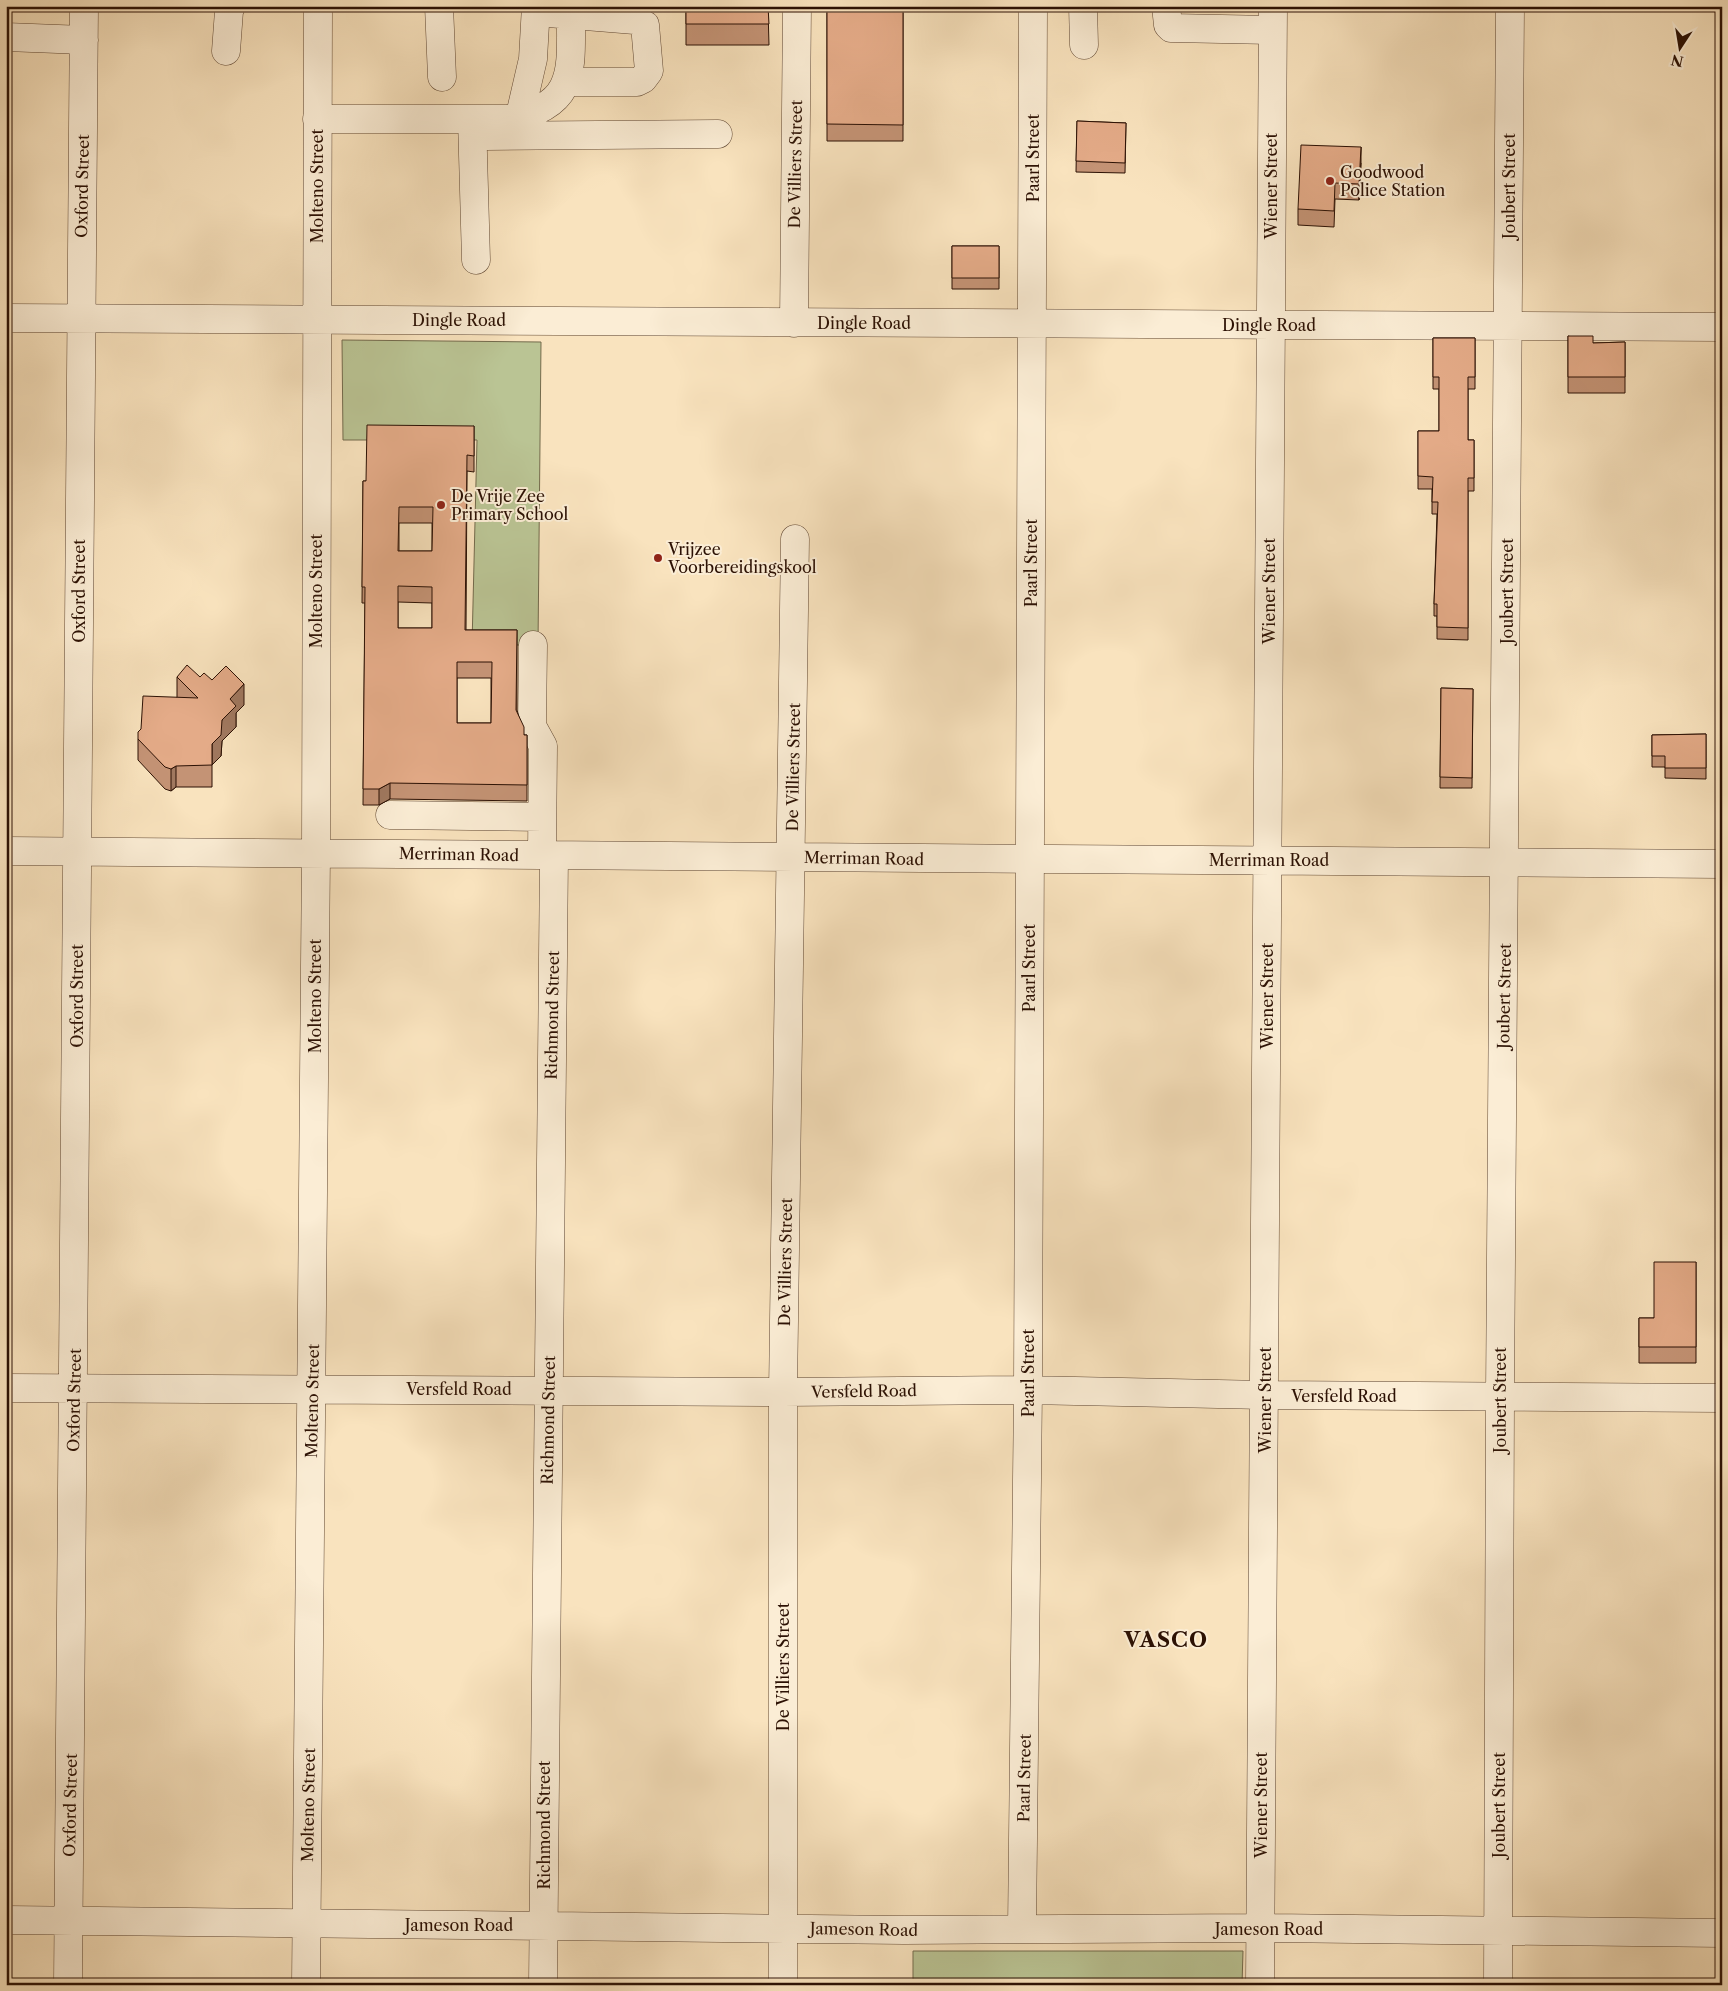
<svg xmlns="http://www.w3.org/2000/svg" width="1728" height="1991" font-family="'Libre Caslon Text',serif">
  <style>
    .green { fill: #bac494; stroke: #736a4c }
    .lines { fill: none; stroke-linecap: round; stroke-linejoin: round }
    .minor-casing { stroke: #5f4632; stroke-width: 29 }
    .minor { stroke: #fbedd5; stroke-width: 28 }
    .wall { fill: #c49375; stroke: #2c1104; fill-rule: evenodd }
    .shaded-wall { fill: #a0785f; stroke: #2c1104 }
    .building { fill: #e4ab88; stroke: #2c1104; fill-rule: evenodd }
    .poi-dot { fill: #8f2418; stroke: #fbedd5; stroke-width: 2 }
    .labels { text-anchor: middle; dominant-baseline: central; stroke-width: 4; stroke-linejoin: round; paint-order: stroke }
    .street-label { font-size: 16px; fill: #2c1104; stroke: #fbedd5 }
    .poi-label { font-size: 16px; fill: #2c1104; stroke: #fbedd5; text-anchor: start }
    .district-label { font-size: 21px; font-weight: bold; letter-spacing: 1px; fill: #2c1104; stroke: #fbedd5 }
  </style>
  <rect width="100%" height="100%" fill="#f9e3be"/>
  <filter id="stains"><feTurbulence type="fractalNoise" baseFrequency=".004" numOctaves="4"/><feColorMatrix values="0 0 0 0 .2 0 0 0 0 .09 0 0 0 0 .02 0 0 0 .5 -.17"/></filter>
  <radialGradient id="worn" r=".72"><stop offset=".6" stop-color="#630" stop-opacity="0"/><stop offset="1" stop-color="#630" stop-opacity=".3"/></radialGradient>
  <path class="green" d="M 342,340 L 541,342 L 538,645 L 472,645 L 477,440 L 343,440 Z
    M 913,1951 L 1243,1951 L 1242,1985 L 913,1985 Z"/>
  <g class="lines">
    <g class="minor-casing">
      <path id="minor" d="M 439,6 L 442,77
        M 1083,6 L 1084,45
        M 1166,6 L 1168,25 L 1171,28 L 1272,30
        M 536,12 L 635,20 L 645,25 L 649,71 L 643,79 L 637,82 L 568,82
        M 6,37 L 84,40
        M 226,51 L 229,11 L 231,6
        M 520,115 L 533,59 L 536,6
        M 317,119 L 507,119 C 581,106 570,66 571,6
        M 472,119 L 476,260
        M 485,136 L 718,134
        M 6,318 L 1722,327
        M 794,323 L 797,6
        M 533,645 L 532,726 L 543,746 L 542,855
        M 390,815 L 542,817
        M 6,851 L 1722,864
        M 6,1388 L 783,1392 L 1028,1390 L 1265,1395 L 1722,1398
        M 6,1920 L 904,1930 L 1260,1928 L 1722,1933
        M 1022,1929 L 1028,1390 L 1033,6
        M 68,1985 L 84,6
        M 306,1985 L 316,853 L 318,6
        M 543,1985 L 554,855
        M 783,1985 L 783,1392 L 795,539
        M 1260,1985 L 1273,6
        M 1498,1985 L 1500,1397 L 1510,6"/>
    </g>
    <use href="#minor" class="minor"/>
  </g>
  <path class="wall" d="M 686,6 L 771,6 L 771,9 L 768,9 L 769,45 L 686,45 Z
    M 827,6 L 903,6 L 903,141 L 827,141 Z
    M 1077,121 L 1126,123 L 1125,173 L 1076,172 Z
    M 1361,163 L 1359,200 L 1335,199 L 1334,227 L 1298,225 L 1298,209 Z
    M 952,246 L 999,246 L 999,289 L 952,289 Z
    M 1568,336 L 1593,343 L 1625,342 L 1625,393 L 1568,393 Z
    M 1433,338 L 1475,338 L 1475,389 L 1468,389 L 1468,440 L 1474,440 L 1474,491 L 1468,491 L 1468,640 L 1437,639 L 1437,616 L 1434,616 L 1434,604 L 1437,514 L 1432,514 L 1432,489 L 1418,489 L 1418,431 L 1439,431 L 1439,389 L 1433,389 Z
    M 474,426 L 474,472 L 467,471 L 466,630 L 517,630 L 517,710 L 524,735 L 527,735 L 527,801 L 390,799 L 379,805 L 363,805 L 365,603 L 362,603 L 363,481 L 366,481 ZM 399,523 L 432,523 L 432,551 L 399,551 ZM 398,602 L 432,603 L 432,628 L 398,628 ZM 457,678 L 491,678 L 491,723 L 457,723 Z
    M 177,677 L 200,677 L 212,680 L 244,705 L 236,713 L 236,727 L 222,741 L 221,756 L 212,764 L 212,787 L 176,787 L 171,791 L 165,789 L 138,760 L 138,739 L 177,697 Z
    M 1441,688 L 1473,689 L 1472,788 L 1440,788 Z
    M 1706,734 L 1706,779 L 1665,778 L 1665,767 L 1652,767 L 1652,735 Z
    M 1696,1262 L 1696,1363 L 1639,1363 L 1639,1318 L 1654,1318 Z"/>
  <path class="shaded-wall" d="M 1361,147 L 1361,163 L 1359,200 L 1359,184 Z
    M 244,684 L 244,705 L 236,713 L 236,727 L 222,741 L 221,756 L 212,765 L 212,744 L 222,720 L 230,699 Z
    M 176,766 L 176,787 L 171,791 L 171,769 Z
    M 390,783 L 390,799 L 379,805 L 379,789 Z"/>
  <path class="building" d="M 686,6 L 768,6 L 769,24 L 686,24 Z
    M 827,6 L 903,6 L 903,125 L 827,124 Z
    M 1077,121 L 1126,123 L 1125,163 L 1076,161 Z
    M 1301,145 L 1361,147 L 1359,184 L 1335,183 L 1334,211 L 1298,209 Z
    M 952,246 L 999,246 L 999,278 L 952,278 Z
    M 1568,336 L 1593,336 L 1593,343 L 1625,342 L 1625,377 L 1568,377 Z
    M 1433,338 L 1475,338 L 1475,377 L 1468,377 L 1468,440 L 1474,440 L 1474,478 L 1468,478 L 1468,628 L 1437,627 L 1437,604 L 1434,604 L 1438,502 L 1432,502 L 1433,477 L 1418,476 L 1418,431 L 1439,431 L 1439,377 L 1433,377 Z
    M 367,425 L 474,426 L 474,456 L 467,455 L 465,630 L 517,630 L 516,710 L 524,727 L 524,735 L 527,735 L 527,785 L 390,783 L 379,789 L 363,789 L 365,587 L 362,587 L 363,481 L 366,481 ZM 399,507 L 433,507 L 432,551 L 398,551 ZM 398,586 L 432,587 L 432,628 L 398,628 ZM 457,662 L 492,662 L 491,723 L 457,723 Z
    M 187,665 L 200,677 L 204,673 L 212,680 L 226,666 L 244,684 L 230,699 L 236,706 L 222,720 L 221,735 L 212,744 L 212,765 L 176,766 L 171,769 L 165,767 L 138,739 L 138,732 L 141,729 L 143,696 L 198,698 L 177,677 Z
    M 1441,688 L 1473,689 L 1472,778 L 1440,777 Z
    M 1706,734 L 1706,768 L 1665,768 L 1665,756 L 1652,756 L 1652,735 Z
    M 1654,1262 L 1696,1262 L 1696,1347 L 1639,1347 L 1639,1318 L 1654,1318 Z"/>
  <g class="poi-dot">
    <circle cx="1330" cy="181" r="5"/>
    <circle cx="441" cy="505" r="5"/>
    <circle cx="658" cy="558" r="5"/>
  </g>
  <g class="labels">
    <g class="street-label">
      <text transform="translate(1033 158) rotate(-90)">Paarl Street</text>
      <text transform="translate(795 164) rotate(-89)">De Villiers Street</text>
      <text transform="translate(82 186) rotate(-89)">Oxford Street</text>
      <text transform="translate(317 186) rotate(-90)">Molteno Street</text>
      <text transform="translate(1271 186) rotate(-90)">Wiener Street</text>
      <text transform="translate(1509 186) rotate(-90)">Joubert Street</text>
      <text x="459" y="320">Dingle Road</text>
      <text x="864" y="323">Dingle Road</text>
      <text x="1269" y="325">Dingle Road</text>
      <text transform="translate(1031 563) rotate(-90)">Paarl Street</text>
      <text transform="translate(79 591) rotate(-90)">Oxford Street</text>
      <text transform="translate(316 591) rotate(-90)">Molteno Street</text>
      <text transform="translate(1269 591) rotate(-90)">Wiener Street</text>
      <text transform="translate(1507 591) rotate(-90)">Joubert Street</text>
      <text transform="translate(793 767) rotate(-89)">De Villiers Street</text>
      <text transform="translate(459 854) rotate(1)">Merriman Road</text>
      <text transform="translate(864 858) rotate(1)">Merriman Road</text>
      <text x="1269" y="860">Merriman Road</text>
      <text transform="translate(1029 968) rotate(-90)">Paarl Street</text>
      <text transform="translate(77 996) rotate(-90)">Oxford Street</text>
      <text transform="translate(315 996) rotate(-90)">Molteno Street</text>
      <text transform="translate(1267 996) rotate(-90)">Wiener Street</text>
      <text transform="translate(1504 996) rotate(-89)">Joubert Street</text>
      <text transform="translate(552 1015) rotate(-89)">Richmond Street</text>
      <text transform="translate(785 1262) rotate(-89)">De Villiers Street</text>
      <text transform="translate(1028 1373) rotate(-90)">Paarl Street</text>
      <text x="459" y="1389">Versfeld Road</text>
      <text transform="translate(864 1391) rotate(-1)">Versfeld Road</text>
      <text x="1344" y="1396">Versfeld Road</text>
      <text transform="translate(74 1400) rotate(-89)">Oxford Street</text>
      <text transform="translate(1265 1400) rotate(-90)">Wiener Street</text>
      <text transform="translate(1500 1400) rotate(-90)">Joubert Street</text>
      <text transform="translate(312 1401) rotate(-89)">Molteno Street</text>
      <text transform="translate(548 1420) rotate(-89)">Richmond Street</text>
      <text transform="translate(783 1667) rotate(-90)">De Villiers Street</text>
      <text transform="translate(1024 1778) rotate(-89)">Paarl Street</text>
      <text transform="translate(70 1805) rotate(-89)">Oxford Street</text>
      <text transform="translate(308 1805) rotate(-89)">Molteno Street</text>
      <text transform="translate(1261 1805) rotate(-90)">Wiener Street</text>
      <text transform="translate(1499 1805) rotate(-90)">Joubert Street</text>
      <text transform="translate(544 1825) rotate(-90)">Richmond Street</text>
      <text x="459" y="1925">Jameson Road</text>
      <text transform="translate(864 1929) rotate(1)">Jameson Road</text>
      <text x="1269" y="1929">Jameson Road</text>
    </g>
    <g class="poi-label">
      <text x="1340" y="172">Goodwood<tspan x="1340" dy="18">Police Station</tspan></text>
      <text x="451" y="496">De Vrije Zee<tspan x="451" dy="18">Primary School</tspan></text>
      <text x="668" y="549">Vrijzee<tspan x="668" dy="18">Voorbereidingskool</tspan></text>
    </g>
    <g class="district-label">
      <text x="1166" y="1639">VASCO</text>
    </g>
  </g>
  <rect width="1728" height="1991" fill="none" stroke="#f9e3be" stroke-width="25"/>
  <rect x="8" y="8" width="1713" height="1976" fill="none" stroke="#2c1104" stroke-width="2.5"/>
  <rect x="12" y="12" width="1703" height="1966" fill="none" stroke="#2c1104"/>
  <g transform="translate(1680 48) rotate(192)" stroke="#fbedd5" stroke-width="4" paint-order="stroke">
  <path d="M0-4L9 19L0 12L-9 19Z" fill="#2c1104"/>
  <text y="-8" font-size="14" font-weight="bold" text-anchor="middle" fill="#2c1104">N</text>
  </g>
  <rect width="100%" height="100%" filter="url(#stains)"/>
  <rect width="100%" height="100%" fill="url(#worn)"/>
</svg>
